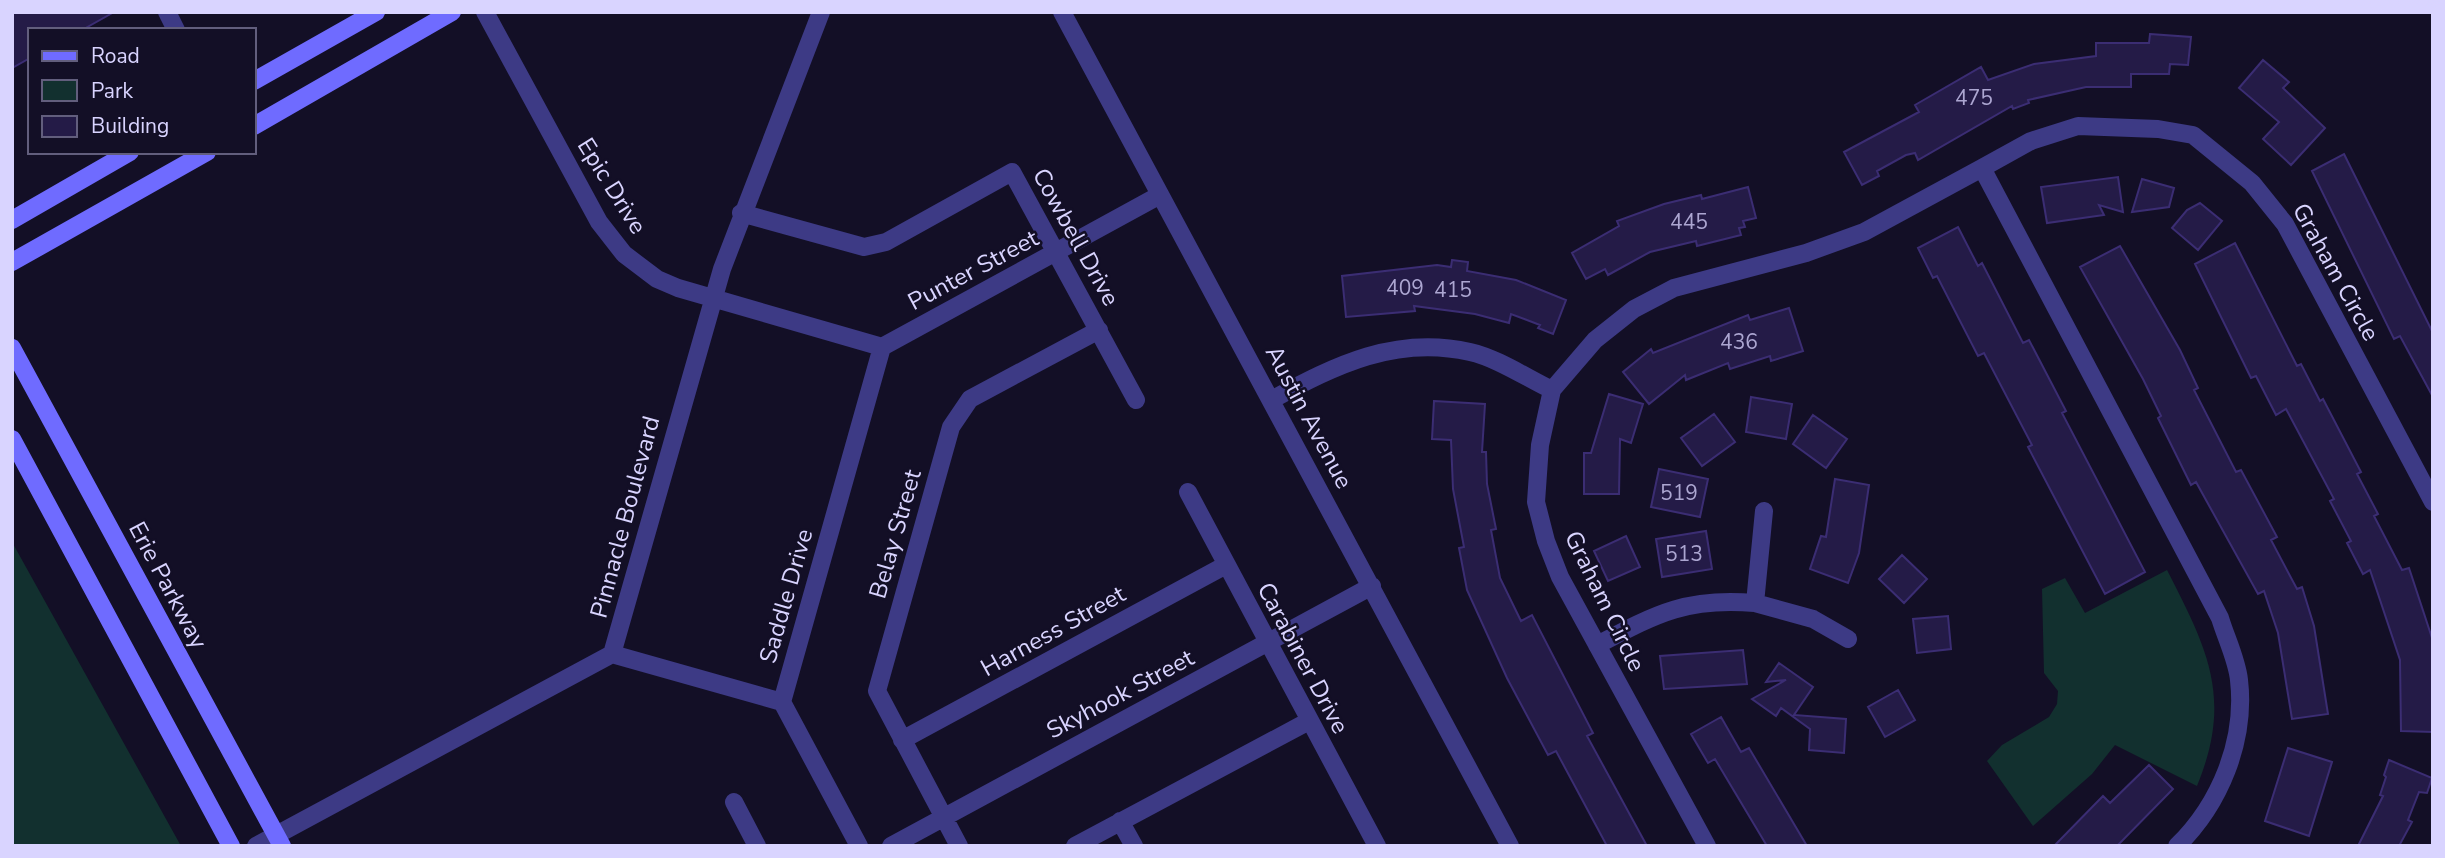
<svg xmlns="http://www.w3.org/2000/svg" width="2445" height="858" font-family="'Nunito Sans',sans-serif">
  <style>
    .green { fill: #12302f }
    .building { fill: #241b47; stroke: #3b2d73; stroke-width: 2 }
    .lines { fill: none; stroke-linecap: round; stroke-linejoin: round }
    .street { stroke: #3d3a85; stroke-width: 18 }
    .secondary { stroke: #6f6bff; stroke-width: 18 }
    .labels { text-anchor: middle; dominant-baseline: central; stroke-width: 5; stroke-linejoin: round; paint-order: stroke }
    .number-label { font-size: 21px; fill: #aca6d1 }
    .street-label { font-size: 24px; fill: #d9d4ff; stroke: #130f26 }
  </style>
  <rect width="100%" height="100%" fill="#130f26"/>
  <path class="green" d="M 12,542 L 181,846 L 12,846 Z
    M 2167,570 C 2208,650 2233,698 2197,786 L 2115,745 L 2092,774 L 2033,826 L 1987,761 L 2002,745 L 2049,717 L 2057,704 L 2058,691 L 2044,673 L 2042,589 L 2065,578 L 2085,613 Z"/>
  <path class="building" d="M 12,12 L 114,12 L 82,30 L 30,30 L 30,58 L 12,68 Z
    M 2150,34 L 2191,37 L 2188,65 L 2170,64 L 2169,74 L 2131,74 L 2131,87 L 2086,87 L 2028,100 L 2029,103 L 2013,109 L 2012,106 L 1918,160 L 1915,153 L 1906,155 L 1877,171 L 1879,176 L 1862,185 L 1844,152 L 1919,112 L 1915,105 L 1981,67 L 1988,80 L 2034,64 L 2096,56 L 2096,43 L 2149,43 Z
    M 2263,60 L 2289,82 L 2283,88 L 2325,128 L 2291,165 L 2263,139 L 2279,122 L 2239,88 Z
    M 2344,154 L 2433,333 L 2433,397 L 2400,336 L 2394,339 L 2312,171 Z
    M 2118,177 L 2123,212 L 2099,205 L 2104,215 L 2047,223 L 2041,187 Z
    M 2142,179 L 2174,188 L 2169,207 L 2132,212 Z
    M 1748,187 L 1756,218 L 1743,221 L 1745,227 L 1739,228 L 1741,235 L 1697,246 L 1696,241 L 1650,252 L 1608,275 L 1605,269 L 1586,279 L 1572,253 L 1619,226 L 1617,221 L 1664,204 L 1701,195 L 1702,199 Z
    M 2200,203 L 2222,221 L 2198,250 L 2172,228 L 2187,210 Z
    M 1958,227 L 1978,266 L 1982,263 L 2023,343 L 2029,340 L 2066,411 L 2062,413 L 2145,572 L 2105,594 L 2028,447 L 2032,445 L 1984,353 L 1978,356 L 1937,276 L 1933,278 L 1918,248 Z
    M 2235,243 L 2297,366 L 2301,364 L 2320,401 L 2323,399 L 2361,472 L 2357,474 L 2378,514 L 2374,516 L 2402,570 L 2409,568 L 2433,641 L 2433,732 L 2401,731 L 2400,660 L 2370,570 L 2363,574 L 2347,543 L 2351,541 L 2330,501 L 2334,499 L 2286,409 L 2276,415 L 2256,376 L 2251,378 L 2195,264 Z
    M 2120,246 L 2180,350 L 2198,388 L 2194,390 L 2236,472 L 2241,470 L 2277,537 L 2271,540 L 2297,589 L 2302,587 L 2314,626 L 2328,714 L 2292,719 L 2278,633 L 2264,591 L 2258,594 L 2196,482 L 2191,485 L 2158,418 L 2161,416 L 2143,379 L 2080,267 Z
    M 1452,260 L 1468,262 L 1467,271 L 1516,280 L 1566,300 L 1553,334 L 1538,328 L 1540,325 L 1511,314 L 1509,323 L 1475,314 L 1414,306 L 1415,311 L 1346,317 L 1342,276 L 1437,265 L 1451,267 Z
    M 1789,308 L 1803,351 L 1771,361 L 1770,356 L 1730,369 L 1728,363 L 1686,380 L 1685,375 L 1649,404 L 1623,372 L 1651,349 L 1653,353 L 1748,315 L 1750,320 Z
    M 1609,394 L 1643,404 L 1631,443 L 1620,439 L 1619,494 L 1584,494 L 1584,453 L 1591,453 Z
    M 1751,397 L 1792,404 L 1786,439 L 1746,432 Z
    M 1434,401 L 1485,404 L 1482,452 L 1486,452 L 1487,484 L 1496,529 L 1491,530 L 1500,578 L 1521,621 L 1532,615 L 1593,733 L 1587,736 L 1647,846 L 1607,846 L 1556,751 L 1548,755 L 1507,678 L 1467,590 L 1459,548 L 1464,547 L 1453,489 L 1451,440 L 1432,439 Z
    M 1714,414 L 1735,442 L 1702,466 L 1681,438 Z
    M 1813,415 L 1847,439 L 1826,468 L 1793,444 Z
    M 1659,469 L 1708,479 L 1700,517 L 1651,507 Z
    M 1835,479 L 1869,485 L 1859,553 L 1848,583 L 1810,569 L 1821,536 L 1826,537 Z
    M 1706,531 L 1712,569 L 1662,577 L 1656,539 Z
    M 1626,536 L 1640,567 L 1608,581 L 1594,551 Z
    M 1902,555 L 1927,579 L 1904,603 L 1879,579 Z
    M 1948,616 L 1951,649 L 1917,653 L 1913,619 Z
    M 1743,650 L 1747,684 L 1664,689 L 1660,656 Z
    M 1779,663 L 1813,687 L 1794,715 L 1846,719 L 1844,753 L 1809,750 L 1810,729 L 1781,708 L 1776,716 L 1752,699 L 1786,680 L 1766,682 Z
    M 1898,690 L 1915,720 L 1885,737 L 1868,707 Z
    M 1721,717 L 1741,752 L 1749,748 L 1807,846 L 1767,846 L 1715,759 L 1708,763 L 1691,734 Z
    M 2288,748 L 2332,762 L 2309,836 L 2265,821 Z
    M 2389,760 L 2432,778 L 2427,793 L 2419,792 L 2408,820 L 2412,822 L 2399,846 L 2358,846 L 2383,796 L 2380,795 L 2386,777 L 2384,775 Z
    M 2149,765 L 2173,789 L 2117,846 L 2054,846 L 2103,796 L 2110,803 Z"/>
  <g class="lines">
    <path class="street" d="M 167,12 L 176,30
      M 485,12 L 599,222 L 624,254 L 657,279 L 678,288 L 882,347
      M 1062,12 L 1510,846
      M 1982,168 L 2031,141 L 2078,126 L 2158,129 L 2193,135 L 2252,183 L 2285,224 L 2433,502
      M 741,213 L 864,247 L 886,242 L 1012,172 L 1136,400
      M 882,347 L 1160,195
      M 1273,399 C 1336,365 1396,335 1470,352 C 1497,358 1527,378 1552,390
      M 1188,492 L 1377,846
      M 1755,603 L 1813,619 L 1848,639
      M 1597,645 C 1656,614 1686,597 1755,603 L 1764,511
      M 612,654 L 782,702
      M 902,740 L 1226,565
      M 734,802 L 757,846
      M 1120,821 L 1134,846
      M 256,846 L 612,654 L 722,269 L 821,12
      M 859,846 L 782,702 L 882,347
      M 891,846 L 1372,586
      M 959,846 L 877,691 L 951,427 L 970,399 L 1099,330
      M 1075,846 L 1309,721
      M 1707,846 L 1560,577 L 1546,541 L 1536,502 L 1540,445 L 1552,390 L 1595,340 L 1634,309 L 1674,288 L 1806,253 L 1864,232 L 1982,168 L 2220,618 C 2226,638 2237,660 2239,680 C 2246,741 2220,804 2177,846"/>
    <path class="secondary" d="M 254,81 L 376,12
      M 254,126 L 452,12
      M 12,220 L 130,152
      M 12,262 L 207,152
      M 12,348 L 282,846
      M 12,439 L 231,846"/>
  </g>
  <g class="labels">
    <g class="number-label">
      <text x="1974" y="98">475</text>
      <text x="1689" y="222">445</text>
      <text x="1405" y="288">409</text>
      <text x="1453" y="290">415</text>
      <text x="1739" y="342">436</text>
      <text x="1679" y="493">519</text>
      <text x="1684" y="554">513</text>
    </g>
    <g class="street-label">
      <text transform="translate(612 186) rotate(58)">Epic Drive</text>
      <text transform="translate(1076 237) rotate(61)">Cowbell Drive</text>
      <text transform="translate(973 270) rotate(-28)">Punter Street</text>
      <text transform="translate(2336 272) rotate(61)">Graham Circle</text>
      <text transform="translate(1309 417) rotate(62)">Austin Avenue</text>
      <text transform="translate(625 517) rotate(-75)">Pinnacle Boulevard</text>
      <text transform="translate(895 534) rotate(-74)">Belay Street</text>
      <text transform="translate(168 585) rotate(62)">Erie Parkway</text>
      <text transform="translate(786 596) rotate(-74)">Saddle Drive</text>
      <text transform="translate(1605 601) rotate(64)">Graham Circle</text>
      <text transform="translate(1053 631) rotate(-29)">Harness Street</text>
      <text transform="translate(1303 658) rotate(62)">Carabiner Drive</text>
      <text transform="translate(1120 694) rotate(-28)">Skyhook Street</text>
    </g>
  </g>
  <rect width="2445" height="858" fill="none" stroke="#d9d4ff" stroke-width="28"/>
  <rect x="28" y="28" width="228" height="126" fill="#130f26" stroke="#625e7d" stroke-width="2"/>
  <rect x="42" y="51" width="35" height="10" fill="#6f6bff" stroke="#625e7d" stroke-width="2"/>
  <text x="91" y="63" font-size="21" fill="#d9d4ff">Road</text>
  <rect x="42" y="80" width="35" height="21" fill="#12302f" stroke="#625e7d" stroke-width="2"/>
  <text x="91" y="98" font-size="21" fill="#d9d4ff">Park</text>
  <rect x="42" y="116" width="35" height="21" fill="#241b47" stroke="#625e7d" stroke-width="2"/>
  <text x="91" y="133" font-size="21" fill="#d9d4ff">Building</text>
</svg>
